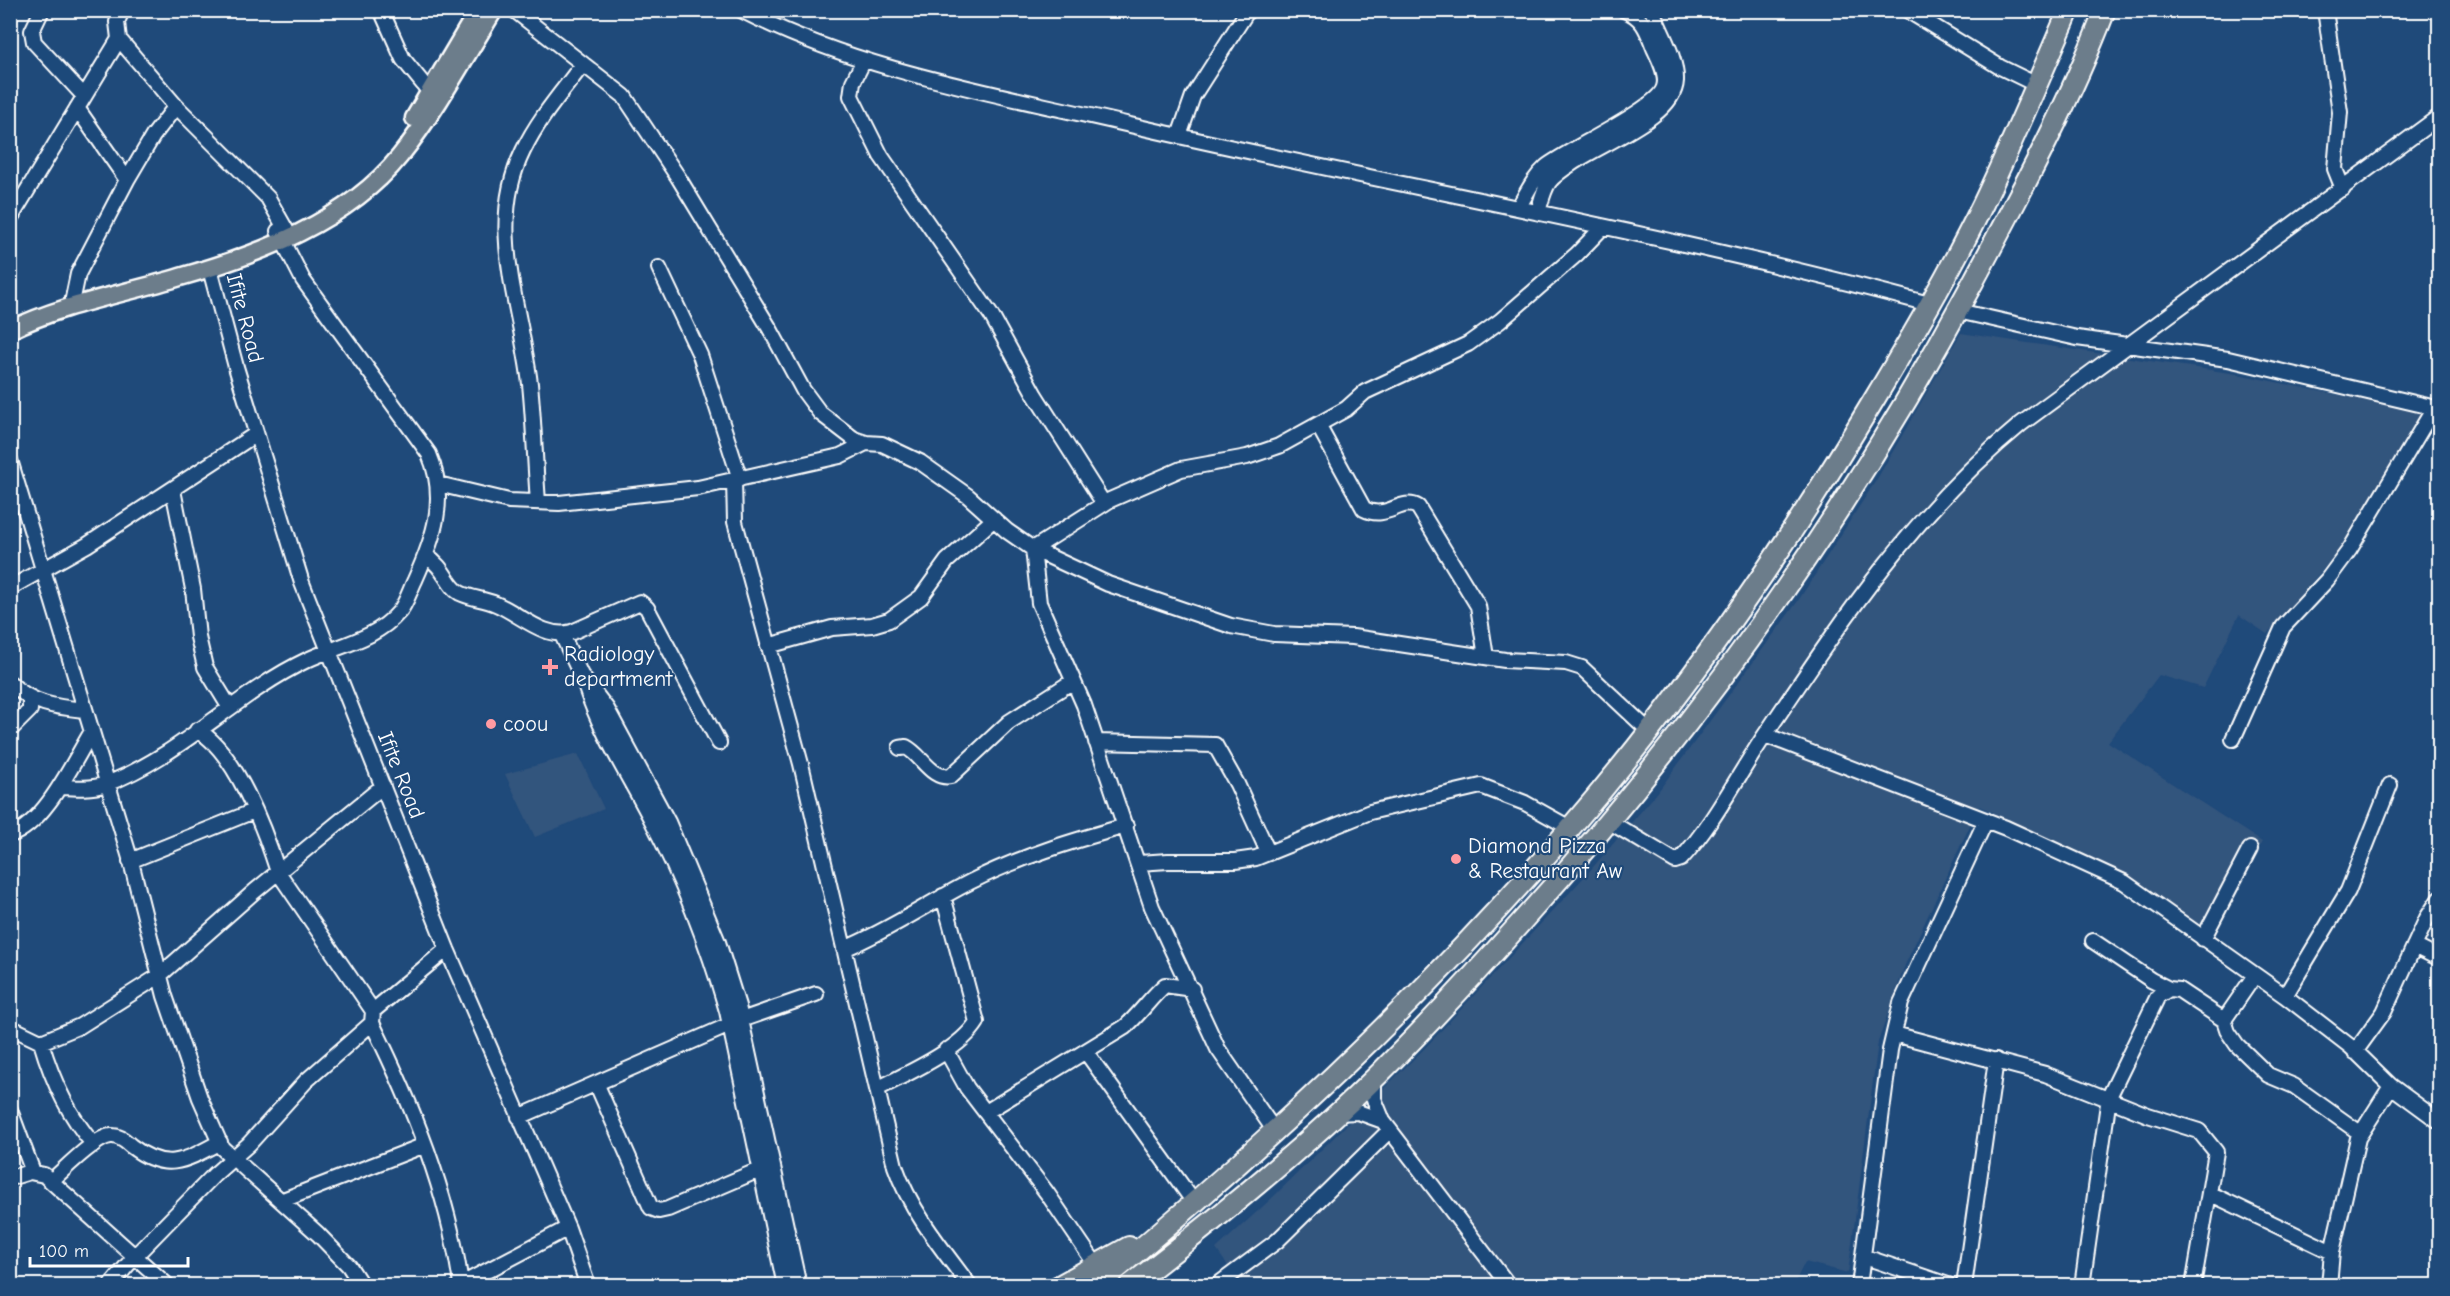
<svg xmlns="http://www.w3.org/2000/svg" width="2450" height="1296" font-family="'Comic Neue',sans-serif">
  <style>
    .built { fill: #33547d }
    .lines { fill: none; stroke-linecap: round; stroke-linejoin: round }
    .minor-casing { stroke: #fff; stroke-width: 18 }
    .major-casing { stroke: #fff; stroke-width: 21 }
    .highway-casing { stroke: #fff; stroke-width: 24 }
    .minor { stroke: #1f4a7a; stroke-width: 14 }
    .major { stroke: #6c7d8b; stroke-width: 16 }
    .highway { stroke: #6c7d8b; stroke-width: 20 }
    .poi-dot { fill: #ff9aa2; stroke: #1f4a7a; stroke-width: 2 }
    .labels { text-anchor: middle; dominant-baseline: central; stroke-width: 4.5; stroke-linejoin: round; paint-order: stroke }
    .street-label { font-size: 22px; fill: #fff; stroke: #1f4a7a }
    .poi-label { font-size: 22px; fill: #fff; stroke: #1f4a7a; text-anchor: start }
  </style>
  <rect width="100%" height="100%" fill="#1f4a7a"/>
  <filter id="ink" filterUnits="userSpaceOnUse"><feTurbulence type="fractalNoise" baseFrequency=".0167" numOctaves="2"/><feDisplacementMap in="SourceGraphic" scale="12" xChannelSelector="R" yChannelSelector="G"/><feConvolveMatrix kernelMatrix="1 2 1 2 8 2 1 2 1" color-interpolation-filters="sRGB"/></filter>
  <g filter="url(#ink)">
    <path class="built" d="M 1961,333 L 2237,374 L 2420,412 L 2420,421 L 2372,504 L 2341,548 L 2267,634 L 2239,615 L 2203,688 L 2159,675 L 2108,742 L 2262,842 L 2213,935 L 2103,863 L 1979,806 L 1905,965 L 1878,1042 L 1848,1273 L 1805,1262 L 1793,1286 L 1242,1286 L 1216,1249 L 1271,1199 L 1424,1049 L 1587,874 L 1657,793 L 1798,601 L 1877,479 Z
      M 578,754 L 604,809 L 535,837 L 505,774 Z"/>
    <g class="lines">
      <g class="minor-casing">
        <path id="minor" d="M 42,10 L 32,31 L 34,42 L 84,96
          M 122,10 L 117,22 L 119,39 L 176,106 L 268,198 L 290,237
          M 381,10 L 403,59 L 429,91
          M 514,10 L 624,96 L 678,177 L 770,329 L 803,390 L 820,413 L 854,439 L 866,443 L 882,444 L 920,462 L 968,496 L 1007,531 L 1033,549 L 1108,584 L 1231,626 L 1274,634 L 1353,637 L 1505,660 L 1566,663 L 1582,668 L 1648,730
          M 741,10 C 861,72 999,94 1130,125 C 1396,186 1665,233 1929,304
          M 1907,10 L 2000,67 L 2037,85
          M 2325,10 L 2340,112 L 2335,169 L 2343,189
          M 864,60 L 853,82 L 851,96 L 881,156 L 991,315 L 1035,395 L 1104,504
          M 1179,136 L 1193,96 L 1248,10
          M 127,180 L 153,136 L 176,106
          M 1518,208 C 1527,193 1533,179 1546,167 C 1567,150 1658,109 1664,87 C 1668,75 1659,59 1654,48 C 1647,30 1643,17 1624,10
          M 1538,212 C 1541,202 1543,191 1549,182 C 1575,150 1674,124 1676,81 C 1677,58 1660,31 1652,10
          M 10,219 L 119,39
          M 659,268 L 700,355 L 740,479
          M 210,269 L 236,367 L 302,583 L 447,949 L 568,1228 L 588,1286
          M 73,298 L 78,274 L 127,180 L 77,108
          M 1958,311 L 2077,338 L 2228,359 L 2440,409
          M 1318,425 L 1364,509 C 1387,521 1401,497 1418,507 L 1478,606 L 1486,657
          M 10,460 L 130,858 L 165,996 L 200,1098 L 222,1148 L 318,1234 L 349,1266 L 362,1286
          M 734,480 L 735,522 L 801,764 L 895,1166 C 910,1210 942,1249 970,1286
          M 438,484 L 509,501 L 559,503 L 698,488 L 840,456 L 866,443
          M 173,490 L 193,589 L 198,637 L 205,667 L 230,708
          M 538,502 C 535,463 534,423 530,384 C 521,306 486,226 523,151 C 538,119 562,92 583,64
          M 426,556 C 445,567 447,586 460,593 C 470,598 484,599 496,604 C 520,614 545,640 572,632 L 640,602 L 647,608 L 719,743
          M 10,588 L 87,545 L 256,434
          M 562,635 L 581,675 L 607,709 L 668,822 L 718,942 L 738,1006 L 799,1286
          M 768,646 L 832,628 L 872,625 L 889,620 L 921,597 L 947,561 L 994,519
          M 10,683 C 32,704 55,707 84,710
          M 586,688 C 601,734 629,776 651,819 C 683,880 708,945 727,1011 L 785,1286
          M 10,730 L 30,710 L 30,699
          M 197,730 C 235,750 265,831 278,872 L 373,1011
          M 1765,735 L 2006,828 L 2124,882 L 2285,996 L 2351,1047 L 2391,1086 L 2440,1122
          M 2233,739 L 2283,627 L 2327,580 L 2350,549 L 2434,408
          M 1096,742 L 1215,745 L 1237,784 L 1268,852
          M 900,748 L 906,747 C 922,755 931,780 951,776 L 1009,722 L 1073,681
          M 62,787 C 77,788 92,789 106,784 C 179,757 237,693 307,660 C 339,645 375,640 399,612 C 406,604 410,590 415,580 C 434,538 448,498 429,454 L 303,280 L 278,231
          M 1610,822 L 1675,861 L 1681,859 C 1714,823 1738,775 1765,735 C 1843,619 1912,514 2021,424 L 2440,116
          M 10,835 C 45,824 73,762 91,733
          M 130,861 L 254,811
          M 1139,863 L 1168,861 L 1235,861 L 1256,858 L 1370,812 L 1481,786 L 1525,803 L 1570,828
          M 2203,939 L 2250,849
          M 2093,941 L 2151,980 L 2169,989
          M 2414,946 L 2440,959
          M 844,949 C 888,931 927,904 970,882 C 1019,857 1072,841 1126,826
          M 2285,996 L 2348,891 L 2390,785
          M 2224,1020 L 2255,975
          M 372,1023 C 413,1106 448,1192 461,1284
          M 10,1027 L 41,1042 L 80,1026 L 159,976 L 255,891 L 383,786
          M 1894,1034 L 2045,1074 L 2148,1115 L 2199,1131 L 2216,1152 L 2193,1286
          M 41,1042 C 52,1080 68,1115 94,1145
          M 946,1050 L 967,1088 L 1047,1193 L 1096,1265
          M 1086,1052 L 1193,1201
          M 2355,1052 L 2384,1012 L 2427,918 L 2440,898
          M 1374,1079 L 1374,1099 L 1383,1121 L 1509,1286
          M 597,1085 L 651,1208 L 659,1211 L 668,1209 L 766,1167
          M 877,1089 C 908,1073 959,1051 977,1022 L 943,896
          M 10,1110 L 33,1172
          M 986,1112 L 1125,1027 C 1140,1014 1150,998 1165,985 L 1192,989
          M 1336,1113 L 1358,1112 L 1383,1121
          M 519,1117 L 741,1020 L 816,994
          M 1274,1130 L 1218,1049 L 1152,907 L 1084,705 L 1039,603 L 1033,549 L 1110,500 L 1181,469 L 1247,457 L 1279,446 L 1346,409 L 1365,392 L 1468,344 L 1500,321 L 1577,254 L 1603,227
          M 10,1178 L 30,1172 L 44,1175 L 168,1286
          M 52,1180 C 64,1170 95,1137 111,1136 C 119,1135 125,1141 131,1146 C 166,1173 185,1161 220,1142
          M 2209,1193 L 2332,1252
          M 283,1200 L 425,1145
          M 1865,1257 L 1951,1286
          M 110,1286 L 135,1256 L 215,1174 L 249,1144 L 306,1081 L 372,1023 L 373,1011 L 447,949
          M 458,1286 L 568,1228
          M 1216,1286 L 1277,1241 L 1390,1130
          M 1859,1286 L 1890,1050 L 1901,1003 L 1986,820
          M 1964,1286 L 1996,1060
          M 2082,1286 L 2109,1097 L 2158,996 L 2169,989 L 2179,990 L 2224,1020 L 2228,1032 L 2237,1045 L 2268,1075 L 2294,1086 L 2360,1133
          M 2329,1286 L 2332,1252 L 2358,1138 L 2391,1086"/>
      </g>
      <g class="major-casing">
        <path id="major" d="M 414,118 L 478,10
          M 10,330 C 63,304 124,294 180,277 C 258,255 348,221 400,156 C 436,111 464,59 494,10"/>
      </g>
      <g class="highway-casing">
        <path id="highway" d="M 1059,1286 L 1129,1247
          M 1096,1286 C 1263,1148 1424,998 1565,834 C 1680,701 1782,554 1872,403 C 1911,338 1950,272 1983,204 C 2013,141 2041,75 2069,10
          M 1129,1286 C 1215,1221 1301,1151 1378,1075 C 1428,1025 1476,973 1523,920 C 1700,724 1848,515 1973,282 C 2020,194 2069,104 2105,10"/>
      </g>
      <use href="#minor" class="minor"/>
      <use href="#major" class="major"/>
      <use href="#highway" class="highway"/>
    </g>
  </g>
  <g class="poi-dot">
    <path d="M547 658h6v6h6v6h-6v6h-6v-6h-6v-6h6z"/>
    <circle cx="491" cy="724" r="6"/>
    <circle cx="1456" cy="859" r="6"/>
  </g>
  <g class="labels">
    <g class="street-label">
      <text transform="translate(245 318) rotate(75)">Ifite Road</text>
      <text transform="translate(401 775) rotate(68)">Ifite Road</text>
    </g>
    <g class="poi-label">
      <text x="564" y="654">Radiology<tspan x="564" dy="25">department</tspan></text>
      <text x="503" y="724">coou</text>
      <text x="1468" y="846">Diamond Pizza<tspan x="1468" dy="25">&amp; Restaurant Aw</tspan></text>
    </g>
  </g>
  <rect width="2450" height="1296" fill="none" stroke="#1f4a7a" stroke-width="36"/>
  <rect x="18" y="18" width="2414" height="1260" fill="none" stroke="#fff" stroke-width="2" filter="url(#ink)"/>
  <path d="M30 1257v9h158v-9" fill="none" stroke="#ffffff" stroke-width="3"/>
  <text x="39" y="1257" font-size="18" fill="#ffffff" stroke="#1f4a7a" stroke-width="4.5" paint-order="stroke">100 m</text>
</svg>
